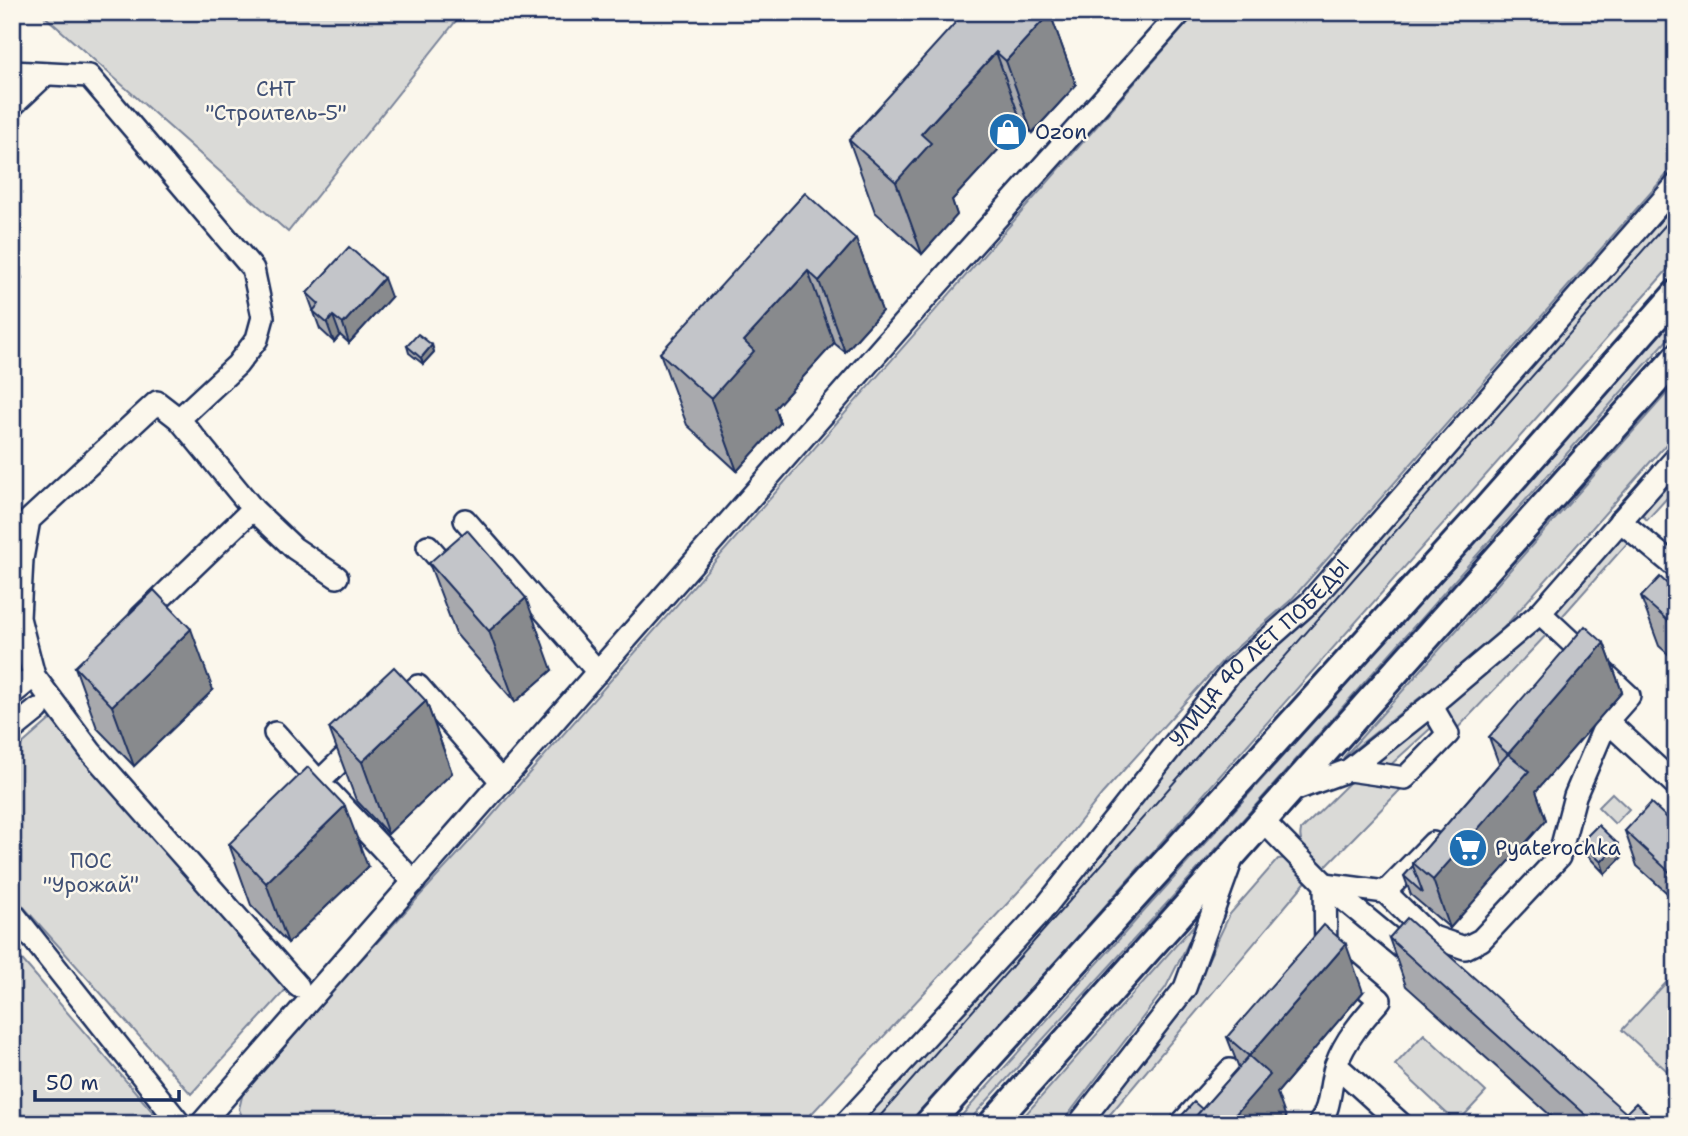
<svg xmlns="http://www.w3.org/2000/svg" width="1688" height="1136" font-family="'Shantell Sans',sans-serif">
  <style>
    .green { fill: #dadad7; stroke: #7a849a; stroke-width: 2 }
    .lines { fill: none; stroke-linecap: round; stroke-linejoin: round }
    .minor-casing { stroke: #1b2f5e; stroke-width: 26 }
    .major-casing { stroke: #1b2f5e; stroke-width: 32 }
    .minor { stroke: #fbf7ec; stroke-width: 21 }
    .major { stroke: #fbf7ec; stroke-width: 26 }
    .tram { stroke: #1b2f5e; stroke-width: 2 }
    .wall { fill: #a8a9ad; stroke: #1b2f5e; stroke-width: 2 }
    .shaded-wall { fill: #888a8d; stroke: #1b2f5e; stroke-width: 2 }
    .building { fill: #c3c5c9; stroke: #1b2f5e; stroke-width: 2 }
    .labels { text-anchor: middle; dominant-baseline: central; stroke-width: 5; stroke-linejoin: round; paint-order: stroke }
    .park-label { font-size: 21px; fill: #415176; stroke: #fbf7ec }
    .poi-label { font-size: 21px; fill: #1b2f5e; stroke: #fbf7ec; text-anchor: start }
    .street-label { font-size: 21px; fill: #1b2f5e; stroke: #fbf7ec }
  </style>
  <rect width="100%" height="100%" fill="#fbf7ec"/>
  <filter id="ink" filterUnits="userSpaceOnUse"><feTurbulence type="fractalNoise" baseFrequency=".0143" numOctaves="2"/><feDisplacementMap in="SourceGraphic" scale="14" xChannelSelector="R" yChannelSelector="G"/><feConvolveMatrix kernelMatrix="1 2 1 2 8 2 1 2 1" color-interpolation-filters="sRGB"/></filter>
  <g filter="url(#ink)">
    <path class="green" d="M 40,12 L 463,12 L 288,232 Z
      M 1197,12 L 1676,12 L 1676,164 L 1291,600 L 1226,657 L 1102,794 L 1060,847 L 802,1124 L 245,1124 L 239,1109 L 244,1088 L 467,844 Z
      M 1676,197 L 1676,260 L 937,1096 L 911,1124 L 852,1124 L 1119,805 Z
      M 1676,316 L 1676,330 L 1247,815 L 966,1124 L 954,1124 Z
      M 1676,383 L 1676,433 L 1493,640 L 1343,758 Z
      M 1676,466 L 1676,488 L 1647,520 L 1637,510 Z
      M 1620,531 L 1631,539 L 1559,620 L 1549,611 Z
      M 1540,620 L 1551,630 L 1453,733 L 1440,705 Z
      M 1425,717 L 1431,728 L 1385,770 L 1366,766 Z
      M 51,719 L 289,986 L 191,1094 L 12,894 L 12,753 Z
      M 1351,781 L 1403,787 L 1323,869 C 1312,857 1297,848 1301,830 Z
      M 1612,793 L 1629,809 L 1615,824 L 1598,807 Z
      M 1288,858 L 1309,878 L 1102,1124 L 1089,1124 L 1190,998 L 1230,914 L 1278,859 Z
      M 1202,916 L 1166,987 L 1061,1124 L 1017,1124 Z
      M 12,948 L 163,1124 L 12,1124 Z
      M 1676,972 L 1676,1079 L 1622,1030 Z
      M 1424,1034 L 1486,1092 L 1457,1123 L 1395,1065 Z"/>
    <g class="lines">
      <g class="minor-casing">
        <g id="minor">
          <path d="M 12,72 L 89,76 L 253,269 L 263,317 L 257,339 L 237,365 L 179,419 L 253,509 L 294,548 L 337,577"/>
          <path d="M 12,106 L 46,74"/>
          <path d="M 179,419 L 157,402 L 29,520 L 22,559 L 19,618 L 34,676 L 91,752 L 298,986"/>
          <path d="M 465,520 L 598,672"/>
          <path d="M 1620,521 L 1676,567"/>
          <path d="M 428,546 L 456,578"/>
          <path d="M 141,617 L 253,509"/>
          <path d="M 12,694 L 34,676"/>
          <path d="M 395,707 L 418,686 L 502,782"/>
          <path d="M 1607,721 L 1676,785"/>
          <path d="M 12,730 L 38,709"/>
          <path d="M 275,733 L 319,782 L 360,742"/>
          <path d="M 1349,770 L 1405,778 L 1448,734 L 1431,705"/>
          <path d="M 1291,791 L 1349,770 L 1431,705 L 1540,613 L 1676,458"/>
          <path d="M 330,793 L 414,882"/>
          <path d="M 1263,821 L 1325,884 L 1412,956"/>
          <path d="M 1385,892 L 1433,843"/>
          <path d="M 12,912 L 180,1124"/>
          <path d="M 1336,1065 L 1401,1124"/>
          <path d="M 201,1124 L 929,294 L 1181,12"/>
          <path id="s1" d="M 845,1124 L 1042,911 L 1231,672 L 1310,602 L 1676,185"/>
          <path d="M 1079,1124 L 1185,988 L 1232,859"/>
          <path d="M 1181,1124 L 1230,1070"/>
          <path d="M 1319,1124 C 1332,1106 1329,1085 1336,1065 C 1345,1040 1363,1019 1380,1000 L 1326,954 L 1325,884 L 1385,892 L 1430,936 L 1465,948 L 1481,940 L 1559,857 L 1575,796 L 1607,721 L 1629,696 L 1540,613"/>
        </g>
      </g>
      <g class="major-casing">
        <path id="major" d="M 928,1124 L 1488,507 L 1676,294
          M 992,1124 L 1676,358"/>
      </g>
      <use href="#minor" class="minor"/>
      <use href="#major" class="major"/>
      <path class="tram" d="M 873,1124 L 1676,213"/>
    </g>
    <path class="wall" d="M 1050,13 L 1076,85 L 1032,133 L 1022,124 L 952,200 L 957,215 L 922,254 L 875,212 L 849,140 Z
      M 856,239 L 882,311 L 845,352 L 834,343 L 775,408 L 780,423 L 737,471 L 687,425 L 660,353 Z
      M 307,293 L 391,297 L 349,343 L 340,335 L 334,342 L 320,329 Z
      M 432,345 L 434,352 L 423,364 L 409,353 L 407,346 Z
      M 429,563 L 552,670 L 515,702 L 456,634 Z
      M 1676,592 L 1676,661 L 1659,646 L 1641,597 Z
      M 1604,643 L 1622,692 L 1536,791 L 1546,820 L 1450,928 L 1411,895 L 1404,876 L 1413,866 L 1413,863 L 1499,764 L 1489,737 Z
      M 75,667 L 213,690 L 134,766 L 97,728 Z
      M 426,701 L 452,773 L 388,834 L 356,800 L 329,728 Z
      M 1676,826 L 1676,901 L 1637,866 L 1625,831 Z
      M 1581,842 L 1622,857 L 1605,874 L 1586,854 Z
      M 229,844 L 368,867 L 288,943 L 251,905 Z
      M 1389,938 L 1626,1113 L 1658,1124 L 1560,1124 L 1406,986 Z
      M 1363,992 L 1277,1093 L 1287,1124 L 1174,1124 L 1202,1109 L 1239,1068 L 1227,1037 Z"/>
    <path class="shaded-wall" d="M 1050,13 L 1076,85 L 1032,133 L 1006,61 Z
      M 996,52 L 1022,124 L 952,200 L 957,215 L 922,254 L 896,182 L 921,134 Z
      M 856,239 L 882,311 L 845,352 L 819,281 Z
      M 12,251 L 22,278 L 12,287 Z
      M 808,271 L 834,343 L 775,408 L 780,423 L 737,471 L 711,399 L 744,341 Z
      M 384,278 L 391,297 L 349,343 L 343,324 Z
      M 333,316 L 340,335 L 334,342 L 327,323 Z
      M 432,345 L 434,352 L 423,364 L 421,358 Z
      M 526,598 L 552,670 L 515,702 L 489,631 Z
      M 191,629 L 213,690 L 134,766 L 112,706 Z
      M 1604,643 L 1622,692 L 1536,791 L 1546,820 L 1450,928 L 1433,880 L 1508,754 Z
      M 426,701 L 452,773 L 388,834 L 362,762 Z
      M 345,806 L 368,867 L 288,943 L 266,883 Z
      M 1618,844 L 1622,857 L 1605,874 L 1601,862 Z
      M 1346,944 L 1363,992 L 1277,1093 L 1288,1123 L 1227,1124 L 1249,1056 Z"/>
    <path class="building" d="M 965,12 L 1050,13 L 1006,61 L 996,52 L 921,134 L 931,143 L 896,182 L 849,140 Z
      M 805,193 L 856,239 L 819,281 L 808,271 L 744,341 L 754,351 L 711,399 L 660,353 Z
      M 349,247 L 384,278 L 343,324 L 333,316 L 327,323 L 313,311 L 319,304 L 307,293 Z
      M 418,334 L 432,345 L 421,358 L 407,346 Z
      M 467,530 L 526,598 L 489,631 L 429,563 Z
      M 1660,577 L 1676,592 L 1676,628 L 1641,597 Z
      M 154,590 L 191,629 L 112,706 L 75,667 Z
      M 1585,626 L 1604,643 L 1508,754 L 1489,737 Z
      M 394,667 L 426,701 L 362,762 L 329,728 Z
      M 1508,754 L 1529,771 L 1433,880 L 1413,863 Z
      M 308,767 L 345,806 L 266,883 L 229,844 Z
      M 1651,803 L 1676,826 L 1676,878 L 1625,831 Z
      M 1598,825 L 1618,844 L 1601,862 L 1581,842 Z
      M 1413,866 L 1423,893 L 1404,876 Z
      M 1407,918 L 1626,1113 L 1636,1103 L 1658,1124 L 1619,1124 L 1618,1123 L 1617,1124 L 1596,1124 L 1389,938 Z
      M 1324,925 L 1346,944 L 1249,1056 L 1227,1037 Z
      M 1249,1056 L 1270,1075 L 1227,1124 L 1189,1124 Z
      M 1194,1102 L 1202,1109 L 1189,1124 L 1174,1124 Z
      M 1376,1118 L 1382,1124 L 1371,1124 Z"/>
  </g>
  <defs>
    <g id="shop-disc" transform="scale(2.0125)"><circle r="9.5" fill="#1f6fb2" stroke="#fbf7ec"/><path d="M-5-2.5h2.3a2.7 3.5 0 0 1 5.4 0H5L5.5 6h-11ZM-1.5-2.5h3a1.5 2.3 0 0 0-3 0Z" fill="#fff"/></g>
    <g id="supermarket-disc" transform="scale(2.0125)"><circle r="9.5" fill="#1f6fb2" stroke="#fbf7ec"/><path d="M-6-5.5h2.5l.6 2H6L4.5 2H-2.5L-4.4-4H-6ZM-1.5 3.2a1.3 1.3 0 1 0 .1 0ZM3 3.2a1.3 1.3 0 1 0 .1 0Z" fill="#fff"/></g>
  </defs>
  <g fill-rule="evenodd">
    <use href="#shop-disc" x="1008" y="132"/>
    <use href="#supermarket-disc" x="1468" y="848"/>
  </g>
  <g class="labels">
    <g class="park-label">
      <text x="276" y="89">СНТ<tspan x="276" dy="24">"Строитель-5"</tspan></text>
      <text x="91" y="861">ПОС<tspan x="91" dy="24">"Урожай"</tspan></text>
    </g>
    <g class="poi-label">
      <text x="1035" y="132">Ozon</text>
      <text x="1495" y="848">Pyaterochka</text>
    </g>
    <g class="street-label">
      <text stroke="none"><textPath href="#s1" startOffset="628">УЛИЦА 40 ЛЕТ ПОБЕДЫ</textPath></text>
    </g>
  </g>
  <rect width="1688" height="1136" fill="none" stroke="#fbf7ec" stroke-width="42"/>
  <rect x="21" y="21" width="1646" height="1094" fill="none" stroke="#1b2f5e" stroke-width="2.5" filter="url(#ink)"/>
  <path d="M35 1090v10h144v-10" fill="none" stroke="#1b2f5e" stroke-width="3.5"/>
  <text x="46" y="1090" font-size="21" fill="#1b2f5e" stroke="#fbf7ec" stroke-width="5" paint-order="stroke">50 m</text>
</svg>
